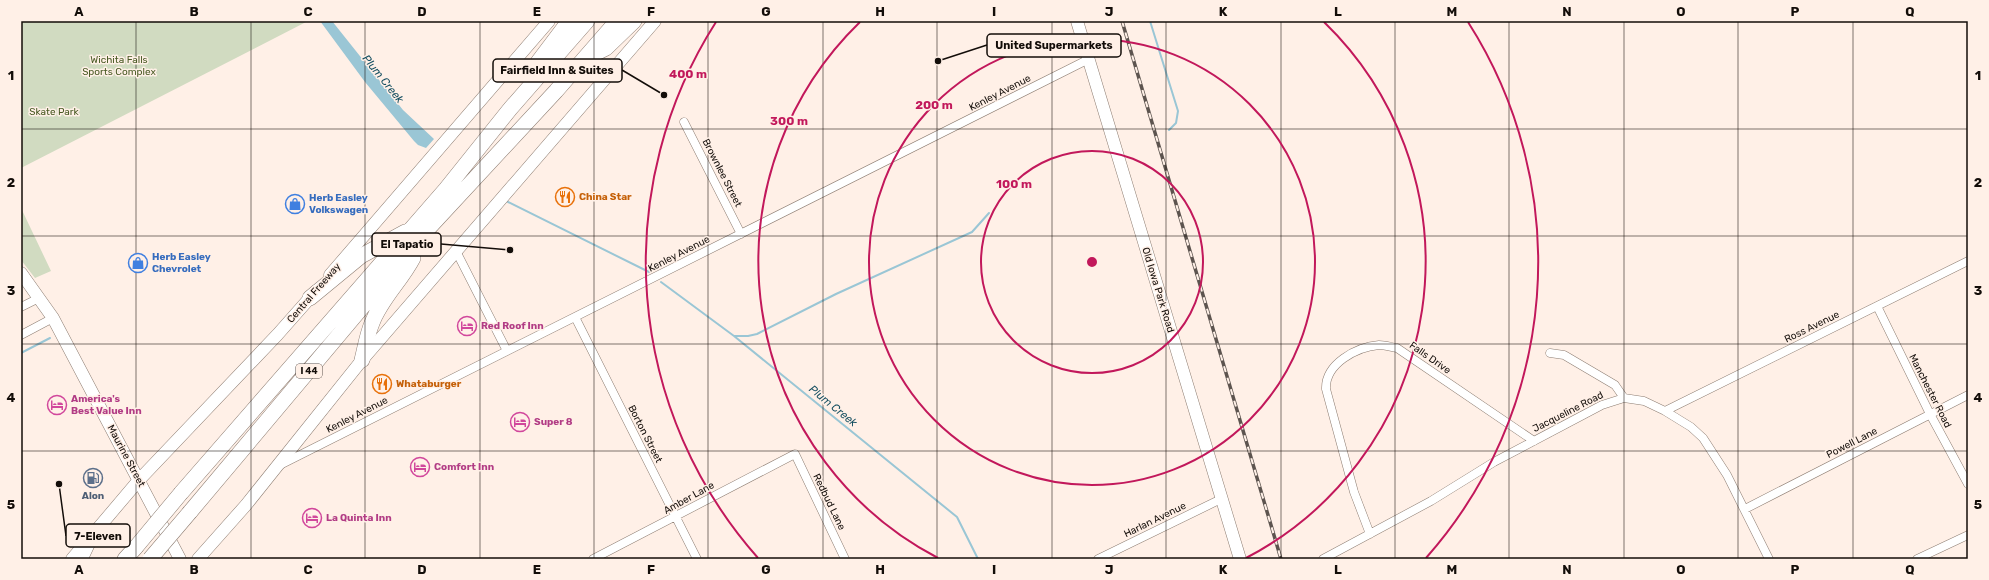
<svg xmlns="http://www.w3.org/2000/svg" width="1989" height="580" font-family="Rubik,sans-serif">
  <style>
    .green { fill: #d1dbc1 }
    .water { fill: #9ac6d5 }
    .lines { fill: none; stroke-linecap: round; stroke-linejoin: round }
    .stream { stroke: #9ac6d5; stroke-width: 2 }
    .street-casing { stroke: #8d7d72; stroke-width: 9 }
    .secondary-casing { stroke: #8d7d72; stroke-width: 13 }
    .highway-casing { stroke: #8d7d72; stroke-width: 16 }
    .street { stroke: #fff; stroke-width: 8 }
    .secondary { stroke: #fff; stroke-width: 12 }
    .highway { stroke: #fff; stroke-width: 15 }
    .rail-casing { stroke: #5d544f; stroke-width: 3.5 }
    .rail { stroke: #fff0e7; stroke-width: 2; stroke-dasharray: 6; stroke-linecap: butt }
    .highway-bridge-casing { stroke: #8d7d72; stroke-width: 16; stroke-linecap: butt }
    .highway-bridge { stroke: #fff; stroke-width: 15 }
    .grid { fill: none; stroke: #130d09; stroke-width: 1; stroke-opacity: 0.55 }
    .ring { fill: none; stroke: #c2185b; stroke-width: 2 }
    .labels { text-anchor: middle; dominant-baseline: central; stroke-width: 3; stroke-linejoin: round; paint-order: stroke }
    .shield { fill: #fff0e7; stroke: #5a514c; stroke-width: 1 }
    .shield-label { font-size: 9px; font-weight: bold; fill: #130d09 }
    .park-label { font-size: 10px; fill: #485923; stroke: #fff0e7 }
    .street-label { font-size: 10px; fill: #130d09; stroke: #fff0e7 }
    .food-label { font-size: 10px; font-weight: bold; fill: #c56008; stroke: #fff0e7; text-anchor: start }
    .shop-label { font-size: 10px; font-weight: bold; fill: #366cbe; stroke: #fff0e7; text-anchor: start }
    .hotel-label { font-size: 10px; font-weight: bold; fill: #b23c85; stroke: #fff0e7; text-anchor: start }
    .service-label { font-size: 10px; font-weight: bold; fill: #4e5e75; stroke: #fff0e7 }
    .water-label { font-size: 11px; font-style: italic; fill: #154f61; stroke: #fff0e7 }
    .centre { fill: #c2185b; stroke: #fff0e7; stroke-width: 2 }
    .ring-label { font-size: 12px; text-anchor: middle; font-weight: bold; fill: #c2185b; stroke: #fff0e7; stroke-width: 3; stroke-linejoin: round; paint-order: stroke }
    .leader { fill: none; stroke: #130d09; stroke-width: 1.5 }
    .callout-dot { fill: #130d09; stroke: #fff0e7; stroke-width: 1.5 }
    .callout { fill: #fff0e7; stroke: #130d09; stroke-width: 1.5 }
    .callout-label { font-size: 11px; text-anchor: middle; font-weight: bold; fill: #130d09 }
    .neatline { fill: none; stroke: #130d09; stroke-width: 1.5 }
    .grid-label { font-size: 13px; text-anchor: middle; font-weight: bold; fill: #130d09 }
  </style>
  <rect width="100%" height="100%" fill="#fff0e7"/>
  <path class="green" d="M 21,21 L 308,21 L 21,168 Z
    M 21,208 L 51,271 L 35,278 L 21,260 Z"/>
  <path class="water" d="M 320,21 L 332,21 L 403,110 L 434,139 L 426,148 L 418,145 L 414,141 L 365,82 Z"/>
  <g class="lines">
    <path class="stream" d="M 1150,21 L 1178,111 L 1176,123 L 1169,130
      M 508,202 L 649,272
      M 661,282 L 734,336 L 957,517 L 978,559
      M 734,336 L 748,336 L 757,334 L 836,294 L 972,232 L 989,213
      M 21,353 L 50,338"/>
    <g class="street-casing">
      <path id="street" d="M 684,122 L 741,234
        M 456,251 L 507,351
        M 1877,306 L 1930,414 L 1968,484
        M 21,307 L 39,298
        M 575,317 L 697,559
        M 21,335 L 53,318
        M 1550,353 L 1564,355 L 1615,385 L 1624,398
        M 1665,411 L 1968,261
        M 280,465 L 1089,59
        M 1745,509 L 1968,395
        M 1370,534 L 1354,492 L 1326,389 C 1325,364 1356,347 1379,345 C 1385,345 1391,347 1397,348 L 1534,441
        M 593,559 L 795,454 L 845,559
        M 1098,559 L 1221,499
        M 1323,559 L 1431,501 L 1494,462 L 1602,405 L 1624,398 L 1644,401 L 1665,411 L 1691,427 L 1703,438 L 1727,475 L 1769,559
        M 1917,559 L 1968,535"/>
    </g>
    <g class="secondary-casing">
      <path id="secondary" d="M 1077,21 L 1240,559
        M 21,273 L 53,318 L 180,559
        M 330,275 L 549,21
        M 72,559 L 139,480 L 278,334 L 316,291
        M 198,559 L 246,505 L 362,360 L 655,21"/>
    </g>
    <g class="highway-casing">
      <path id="highway" d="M 596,53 L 606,48 L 634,21
        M 538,62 L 569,21
        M 310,298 L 361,256 L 405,232
        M 362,360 C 365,348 367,335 372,323 C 381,299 401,281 413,258
        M 181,493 L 446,189 L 510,109 L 587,21
        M 190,512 L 427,230 L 556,91 L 617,21
        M 80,559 L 91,536
        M 125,559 L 136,547"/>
    </g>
    <use href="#street" class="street"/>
    <use href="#secondary" class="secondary"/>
    <use href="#highway" class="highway"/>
    <g class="rail-casing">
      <path id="rail" d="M 1122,21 L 1281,559"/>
    </g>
    <use href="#rail" class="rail"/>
    <g class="highway-bridge-casing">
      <path id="highway-bridge" d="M 136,547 L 181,493
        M 150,559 L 190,512"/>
    </g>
    <use href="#highway-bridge" class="highway-bridge"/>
  </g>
  <path class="grid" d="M 136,21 L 136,559M 251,21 L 251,559M 365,21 L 365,559M 480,21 L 480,559M 594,21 L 594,559M 708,21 L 708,559M 823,21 L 823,559M 937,21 L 937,559M 1052,21 L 1052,559M 1166,21 L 1166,559M 1281,21 L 1281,559M 1395,21 L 1395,559M 1509,21 L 1509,559M 1624,21 L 1624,559M 1738,21 L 1738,559M 1853,21 L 1853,559M 21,129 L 1968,129M 21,236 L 1968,236M 21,344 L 1968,344M 21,451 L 1968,451"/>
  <g class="ring">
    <circle cx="1092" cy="262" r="111"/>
    <circle cx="1092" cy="262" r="223"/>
    <path d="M938 558A334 334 0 0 1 860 22M1324 22A334 334 0 0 1 1246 558"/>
    <path d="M758 558A446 446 0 0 1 716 22M1468 22A446 446 0 0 1 1426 558"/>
  </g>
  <defs>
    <g id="restaurant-ring" transform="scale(1)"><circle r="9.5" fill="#fff0e7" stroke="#e8710a" stroke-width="1.5"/><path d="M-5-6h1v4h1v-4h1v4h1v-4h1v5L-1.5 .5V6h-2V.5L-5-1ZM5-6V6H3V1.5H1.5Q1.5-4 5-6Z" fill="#e8710a"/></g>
    <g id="shop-ring" transform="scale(1)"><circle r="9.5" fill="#fff0e7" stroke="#3f7fe0" stroke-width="1.5"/><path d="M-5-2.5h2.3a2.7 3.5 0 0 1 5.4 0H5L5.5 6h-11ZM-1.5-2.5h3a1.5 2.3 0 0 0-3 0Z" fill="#3f7fe0"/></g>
    <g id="hotel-ring" transform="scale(1)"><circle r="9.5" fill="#fff0e7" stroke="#d1479c" stroke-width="1.5"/><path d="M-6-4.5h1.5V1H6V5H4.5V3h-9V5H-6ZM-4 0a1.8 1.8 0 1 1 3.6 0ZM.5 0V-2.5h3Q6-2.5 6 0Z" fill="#d1479c"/></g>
    <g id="fuel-ring" transform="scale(1)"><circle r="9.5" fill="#fff0e7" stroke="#5c6f8a" stroke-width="1.5"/><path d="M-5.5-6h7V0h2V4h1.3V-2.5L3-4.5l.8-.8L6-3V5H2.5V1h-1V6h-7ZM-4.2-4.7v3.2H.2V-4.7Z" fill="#5c6f8a"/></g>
  </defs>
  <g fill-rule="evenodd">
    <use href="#restaurant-ring" x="565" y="197"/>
    <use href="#shop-ring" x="295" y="204"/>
    <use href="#shop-ring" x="138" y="263"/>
    <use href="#hotel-ring" x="467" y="326"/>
    <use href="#restaurant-ring" x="382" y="384"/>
    <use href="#hotel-ring" x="57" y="405"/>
    <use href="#hotel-ring" x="520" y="422"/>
    <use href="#hotel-ring" x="420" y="467"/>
    <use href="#fuel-ring" x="93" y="478"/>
    <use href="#hotel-ring" x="312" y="518"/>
  </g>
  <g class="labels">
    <rect class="shield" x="296" y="364" width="26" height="14" rx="3"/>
    <g class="shield-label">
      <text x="309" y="371">I 44</text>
    </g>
    <g class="park-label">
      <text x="119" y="60">Wichita Falls<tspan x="119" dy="12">Sports Complex</tspan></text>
      <text x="54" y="112">Skate Park</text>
    </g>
    <g class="street-label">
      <text transform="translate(1000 93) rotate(-27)">Kenley Avenue</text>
      <text transform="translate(722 173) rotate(63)">Brownlee Street</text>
      <text transform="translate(679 254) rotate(-27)">Kenley Avenue</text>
      <text transform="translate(1158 290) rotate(73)">Old Iowa Park Road</text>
      <text transform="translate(314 293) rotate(-49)">Central Freeway</text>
      <text transform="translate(1812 327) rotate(-26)">Ross Avenue</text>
      <text transform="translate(1430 358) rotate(35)">Falls Drive</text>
      <text transform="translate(1930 391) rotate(63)">Manchester Road</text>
      <text transform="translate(1568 412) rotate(-27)">Jacqueline Road</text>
      <text transform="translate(357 415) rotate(-27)">Kenley Avenue</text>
      <text transform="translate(645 434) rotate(63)">Borton Street</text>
      <text transform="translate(1852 443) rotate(-27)">Powell Lane</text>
      <text transform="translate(126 456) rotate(62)">Maurine Street</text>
      <text transform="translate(689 498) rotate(-29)">Amber Lane</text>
      <text transform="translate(829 502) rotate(64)">Redbud Lane</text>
      <text transform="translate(1155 520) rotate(-26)">Harlan Avenue</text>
    </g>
    <g class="food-label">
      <text x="579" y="197">China Star</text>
      <text x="396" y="384">Whataburger</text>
    </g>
    <g class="shop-label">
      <text x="309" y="198">Herb Easley<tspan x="309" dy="12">Volkswagen</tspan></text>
      <text x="152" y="257">Herb Easley<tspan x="152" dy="12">Chevrolet</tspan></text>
    </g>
    <g class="hotel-label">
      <text x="481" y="326">Red Roof Inn</text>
      <text x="71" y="399">America's<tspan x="71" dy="12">Best Value Inn</tspan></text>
      <text x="534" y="422">Super 8</text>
      <text x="434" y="467">Comfort Inn</text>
      <text x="326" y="518">La Quinta Inn</text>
    </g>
    <g class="service-label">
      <text x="93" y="496">Alon</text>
    </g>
    <g class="water-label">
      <text transform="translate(383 79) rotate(51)">Plum Creek</text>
      <text transform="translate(833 406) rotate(39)">Plum Creek</text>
    </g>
  </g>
  <circle cx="1092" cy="262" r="6" class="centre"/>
  <g class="ring-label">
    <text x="688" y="78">400 m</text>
    <text x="934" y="109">200 m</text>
    <text x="789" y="125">300 m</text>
    <text x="1014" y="188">100 m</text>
  </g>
  <path class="leader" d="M938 61L987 45M664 95L622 70M510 250L441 244M59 484L66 536"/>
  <g class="callout-dot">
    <circle cx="938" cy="61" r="4"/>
    <circle cx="664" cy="95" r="4"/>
    <circle cx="510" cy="250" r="4"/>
    <circle cx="59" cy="484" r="4"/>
  </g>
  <g class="callout">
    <rect x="987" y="34" width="134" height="23" rx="4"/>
    <rect x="493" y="59" width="129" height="23" rx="4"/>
    <rect x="372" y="233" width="69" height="23" rx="4"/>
    <rect x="66" y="524" width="64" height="23" rx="4"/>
  </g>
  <g class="callout-label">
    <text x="1054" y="49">United Supermarkets</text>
    <text x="557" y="74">Fairfield Inn &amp; Suites</text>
    <text x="407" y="248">El Tapatio</text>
    <text x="98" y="540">7-Eleven</text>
  </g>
  <rect width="1989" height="580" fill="none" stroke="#fff0e7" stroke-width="44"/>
  <rect x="22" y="22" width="1945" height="536" class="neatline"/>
  <g class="grid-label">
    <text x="79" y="16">A</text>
    <text x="194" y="16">B</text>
    <text x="308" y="16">C</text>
    <text x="422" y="16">D</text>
    <text x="537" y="16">E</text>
    <text x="651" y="16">F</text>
    <text x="766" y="16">G</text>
    <text x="880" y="16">H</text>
    <text x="994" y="16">I</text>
    <text x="1109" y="16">J</text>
    <text x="1223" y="16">K</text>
    <text x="1338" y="16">L</text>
    <text x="1452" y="16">M</text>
    <text x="1567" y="16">N</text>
    <text x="1681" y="16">O</text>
    <text x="1795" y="16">P</text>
    <text x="1910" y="16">Q</text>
    <text x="11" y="80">1</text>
    <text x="1978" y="80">1</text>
    <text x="11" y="187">2</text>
    <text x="1978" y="187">2</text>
    <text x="11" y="295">3</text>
    <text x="1978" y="295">3</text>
    <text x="11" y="402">4</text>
    <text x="1978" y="402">4</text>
    <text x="11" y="509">5</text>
    <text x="1978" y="509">5</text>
    <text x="79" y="574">A</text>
    <text x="194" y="574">B</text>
    <text x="308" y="574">C</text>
    <text x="422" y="574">D</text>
    <text x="537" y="574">E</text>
    <text x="651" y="574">F</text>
    <text x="766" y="574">G</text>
    <text x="880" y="574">H</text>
    <text x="994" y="574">I</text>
    <text x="1109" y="574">J</text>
    <text x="1223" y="574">K</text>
    <text x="1338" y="574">L</text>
    <text x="1452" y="574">M</text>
    <text x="1567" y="574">N</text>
    <text x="1681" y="574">O</text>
    <text x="1795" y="574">P</text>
    <text x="1910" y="574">Q</text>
  </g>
</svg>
